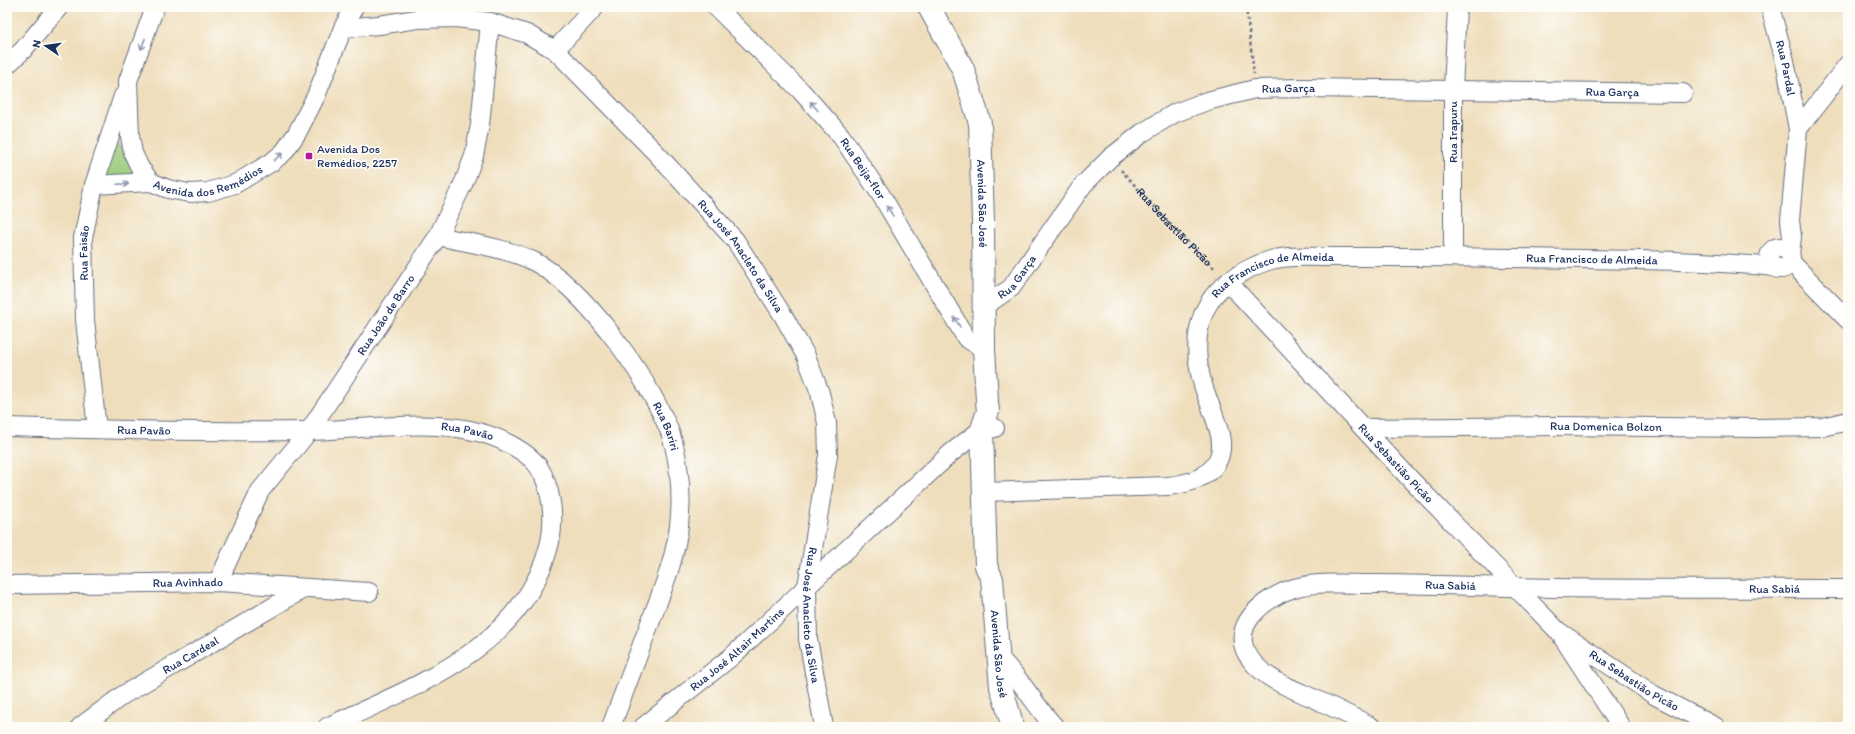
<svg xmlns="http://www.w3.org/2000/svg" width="1855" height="734" font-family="Itim,sans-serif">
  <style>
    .park { fill: #9acb7a; stroke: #5a7d6c }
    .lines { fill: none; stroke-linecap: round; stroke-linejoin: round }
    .minor-casing { stroke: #656c7f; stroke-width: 20 }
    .major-casing { stroke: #656c7f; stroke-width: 24 }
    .path { stroke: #656c7f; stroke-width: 2.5; stroke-dasharray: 3 3; stroke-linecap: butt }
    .minor { stroke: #fff; stroke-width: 18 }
    .major { stroke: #fff; stroke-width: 22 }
    .oneway { stroke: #8d97ae }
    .poi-dot { fill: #b5179e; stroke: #fdfcf7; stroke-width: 1.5 }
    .labels { text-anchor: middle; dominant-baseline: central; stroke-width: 3.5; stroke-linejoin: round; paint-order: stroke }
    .street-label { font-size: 12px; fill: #1b2f5e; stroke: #fdfcf7 }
    .poi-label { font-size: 12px; fill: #1b2f5e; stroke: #fdfcf7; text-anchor: start }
  </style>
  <rect width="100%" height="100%" fill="#fdfcf7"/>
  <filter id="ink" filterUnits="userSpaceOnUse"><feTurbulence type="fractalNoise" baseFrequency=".025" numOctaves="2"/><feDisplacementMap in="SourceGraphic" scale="8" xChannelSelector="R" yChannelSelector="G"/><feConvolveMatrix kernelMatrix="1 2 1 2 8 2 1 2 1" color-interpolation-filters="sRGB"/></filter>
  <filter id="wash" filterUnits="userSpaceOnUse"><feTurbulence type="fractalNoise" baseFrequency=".012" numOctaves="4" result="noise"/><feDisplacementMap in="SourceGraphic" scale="16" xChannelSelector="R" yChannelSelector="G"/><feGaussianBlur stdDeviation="0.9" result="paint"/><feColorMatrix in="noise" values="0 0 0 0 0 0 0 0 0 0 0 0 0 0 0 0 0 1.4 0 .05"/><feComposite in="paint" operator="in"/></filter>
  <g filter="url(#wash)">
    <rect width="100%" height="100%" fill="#efdebc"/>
    <path class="park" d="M 117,141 L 139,180 L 103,180 Z"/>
  </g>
  <g filter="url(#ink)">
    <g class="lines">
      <g class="minor-casing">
        <g id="minor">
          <path id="s2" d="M 155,7 L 128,81 L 130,136 L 133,153 L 140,168 L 151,182 L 168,189 L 189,193 L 208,192 L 235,184 L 272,162 L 284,152 L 297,133 L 316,96 L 343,28 L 354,7"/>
          <path id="s3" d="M 716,7 L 801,91 L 841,136 L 881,195 L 966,338 L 984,349"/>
          <path id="s4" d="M 1770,7 L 1785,61 L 1798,129"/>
          <path id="s5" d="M 343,28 L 379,25 L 417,19 L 456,18 L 490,22 L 527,34 L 555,50 L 656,153 L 735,240 L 784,317 L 806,356 L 820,393 L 827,423 L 828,455 L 807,587 L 808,639 L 824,727"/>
          <path d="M 555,50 L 595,7"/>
          <path d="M 7,65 L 23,50 L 59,7"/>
          <path d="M 94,185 L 151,182"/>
          <path id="s6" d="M 438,236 C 468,243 508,248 535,262 C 585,289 644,373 667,425 C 678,449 682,488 680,514 C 678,553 663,588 650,623 C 637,658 624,692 611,727"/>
          <circle cx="1780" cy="258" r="11"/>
          <path d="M 1790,254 L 1792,237 L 1790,220 L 1798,129 L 1848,64"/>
          <path d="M 1453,257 L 1453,90 L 1457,7"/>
          <path d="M 1790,261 L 1848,320"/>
          <path id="s7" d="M 1228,282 L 1412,481 L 1558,631 L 1654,695 L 1716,727"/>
          <path id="s8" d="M 983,307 L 1011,288 L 1083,185 L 1110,158 L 1142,133 L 1175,113 L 1207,101 L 1255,89 L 1302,88 L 1683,93"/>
          <path id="s9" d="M 7,427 C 107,430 208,432 308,431 C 372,430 455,412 513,446 C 522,451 532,458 538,466 C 552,487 555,518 550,542 C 525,648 415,686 327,727"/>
          <path id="s10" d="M 1364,428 L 1555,426 L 1757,428 L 1822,427 L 1848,421"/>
          <path id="s11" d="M 97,429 L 85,320 L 83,238 L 94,185 L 123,96"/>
          <path id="s12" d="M 984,492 L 1168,486 C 1198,483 1227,470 1220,435 C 1216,418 1208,401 1203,385 C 1192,348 1195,307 1228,282 C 1240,273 1257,264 1271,260 C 1289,255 1309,257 1327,257 C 1354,257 1381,257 1408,257 C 1466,257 1524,258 1582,259 C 1647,260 1711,261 1776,267"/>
          <path id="s13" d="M 218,582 L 260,491 L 309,431 L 438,236 L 464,182 L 474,156 L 480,125 L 490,22"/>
          <path id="s14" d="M 7,585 L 218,582 L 369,592"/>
          <path d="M 1563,638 L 1621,727"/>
          <path d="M 998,657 C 1021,678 1034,705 1055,727"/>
          <path id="s15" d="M 80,727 L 123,695 L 305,588"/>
          <path id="s16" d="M 643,727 L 731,657 L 951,453 L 982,429 L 995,428"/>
          <path id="s17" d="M 1372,727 C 1354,717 1334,708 1315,699 C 1293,689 1266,680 1251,660 C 1225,628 1265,597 1294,588 C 1319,581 1347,584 1373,584 C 1420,584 1466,586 1513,587 C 1624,590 1736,588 1848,589"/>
        </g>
      </g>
      <g class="major-casing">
        <g id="major">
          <path id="s18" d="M 929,7 L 963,69 L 980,123 L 983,222 L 984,349 L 987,401 L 988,411 L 982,429 L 986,566 L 992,579 L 1001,687 L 1013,727"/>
        </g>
      </g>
      <g class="path">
        <path d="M 1246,7 L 1254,74"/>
        <path id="s1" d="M 1121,170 L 1168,222 L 1216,270"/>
      </g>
      <use href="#minor" class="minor"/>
      <use href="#major" class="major"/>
    </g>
    <defs><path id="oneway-shaft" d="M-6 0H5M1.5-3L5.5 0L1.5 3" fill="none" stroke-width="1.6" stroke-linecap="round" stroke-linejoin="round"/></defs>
    <g class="oneway">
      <use href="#oneway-shaft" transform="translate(143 44) rotate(111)"/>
      <use href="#oneway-shaft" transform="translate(814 106) rotate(-131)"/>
      <use href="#oneway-shaft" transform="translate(278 157) rotate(-42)"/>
      <use href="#oneway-shaft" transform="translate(123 184) rotate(-2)"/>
      <use href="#oneway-shaft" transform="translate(890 211) rotate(-121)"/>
      <use href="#oneway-shaft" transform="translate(957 322) rotate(-121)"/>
    </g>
  </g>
  <rect class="poi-dot" x="305" y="152" width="8" height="8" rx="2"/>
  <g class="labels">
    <g class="street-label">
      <text stroke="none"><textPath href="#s4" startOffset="63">Rua Pardal</textPath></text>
      <text stroke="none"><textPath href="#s8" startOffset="394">Rua Garça</textPath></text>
      <text stroke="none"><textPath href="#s8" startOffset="718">Rua Garça</textPath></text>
      <text transform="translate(1453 132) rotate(-90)">Rua Irapuru</text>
      <text stroke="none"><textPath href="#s3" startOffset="219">Rua Beija-flor</textPath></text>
      <text stroke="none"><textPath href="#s2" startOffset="246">Avenida dos Remédios</textPath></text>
      <text stroke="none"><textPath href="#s18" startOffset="208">Avenida São José</textPath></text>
      <text stroke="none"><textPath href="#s1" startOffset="78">Rua Sebastião Picão</textPath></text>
      <text stroke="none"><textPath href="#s11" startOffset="177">Rua Faisão</textPath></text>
      <text stroke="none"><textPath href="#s5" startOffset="497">Rua José Anacleto da Silva</textPath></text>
      <text stroke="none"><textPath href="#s12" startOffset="804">Rua Francisco de Almeida</textPath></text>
      <text stroke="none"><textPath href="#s8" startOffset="46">Rua Garça</textPath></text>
      <text stroke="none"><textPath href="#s12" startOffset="480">Rua Francisco de Almeida</textPath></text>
      <text stroke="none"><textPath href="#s13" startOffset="317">Rua João de Barro</textPath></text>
      <text stroke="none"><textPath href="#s6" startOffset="314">Rua Bariri</textPath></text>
      <text stroke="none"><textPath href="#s10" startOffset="242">Rua Domenica Bolzon</textPath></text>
      <text stroke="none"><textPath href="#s9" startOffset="137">Rua Pavão</textPath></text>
      <text stroke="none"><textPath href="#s9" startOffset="461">Rua Pavão</textPath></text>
      <text stroke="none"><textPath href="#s7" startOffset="247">Rua Sebastião Picão</textPath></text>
      <text stroke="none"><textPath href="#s14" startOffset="181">Rua Avinhado</textPath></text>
      <text stroke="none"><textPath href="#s17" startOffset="396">Rua Sabiá</textPath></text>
      <text stroke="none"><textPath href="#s17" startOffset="720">Rua Sabiá</textPath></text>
      <text stroke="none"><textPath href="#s5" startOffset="881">Rua José Anacleto da Silva</textPath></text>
      <text stroke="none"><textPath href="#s16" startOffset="122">Rua José Altair Martins</textPath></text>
      <text stroke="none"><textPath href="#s15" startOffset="132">Rua Cardeal</textPath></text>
      <text stroke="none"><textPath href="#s18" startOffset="661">Avenida São José</textPath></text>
      <text stroke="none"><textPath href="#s7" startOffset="571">Rua Sebastião Picão</textPath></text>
    </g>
    <g class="poi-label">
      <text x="317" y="149">Avenida Dos<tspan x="317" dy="14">Remédios, 2257</tspan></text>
    </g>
  </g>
  <rect width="1855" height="734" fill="none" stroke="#fdfcf7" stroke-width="24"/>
  <g transform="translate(46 46) rotate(283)" stroke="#fdfcf7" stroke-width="3" paint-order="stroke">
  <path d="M0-3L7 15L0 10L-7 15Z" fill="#1b2f5e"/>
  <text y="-6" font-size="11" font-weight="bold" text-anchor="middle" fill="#1b2f5e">N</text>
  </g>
</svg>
